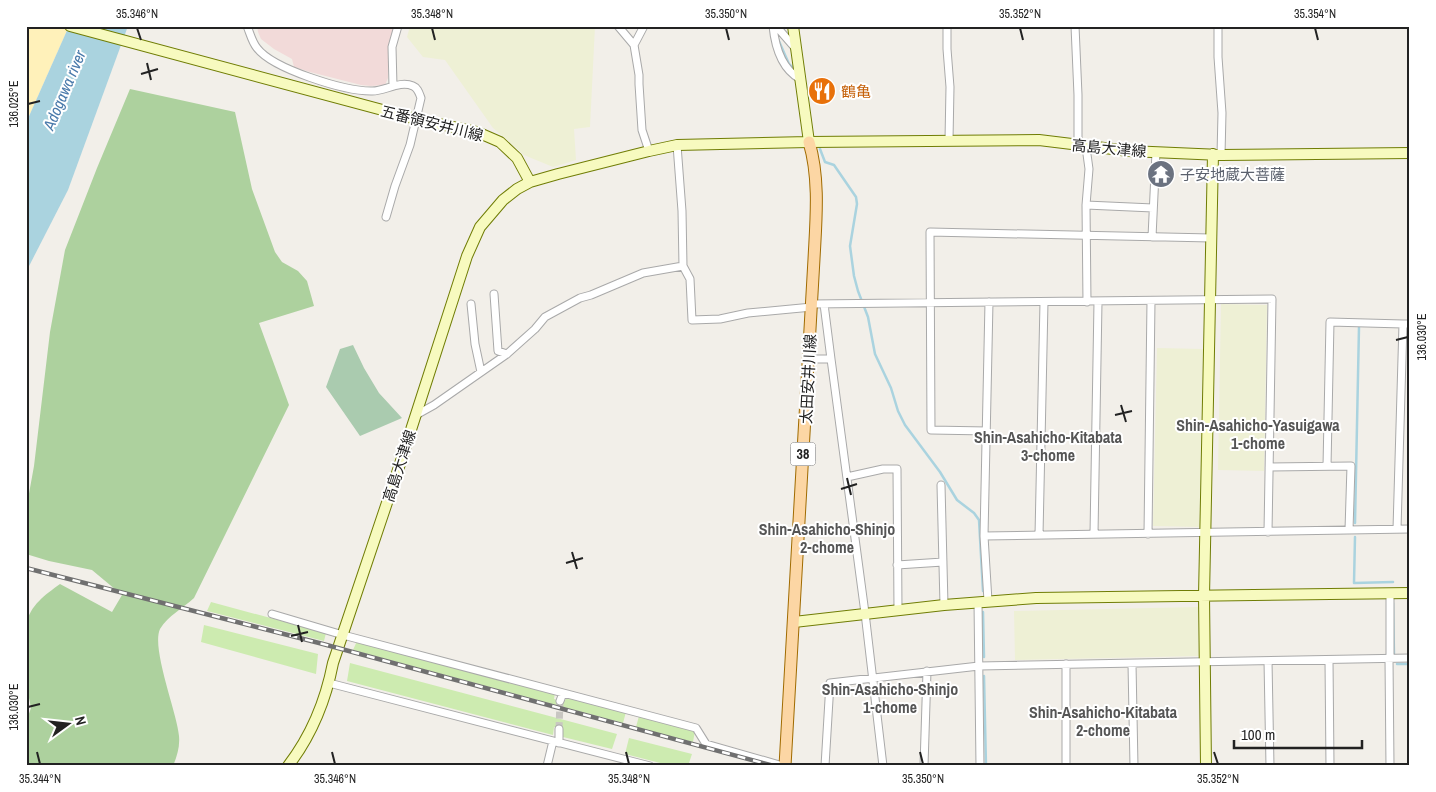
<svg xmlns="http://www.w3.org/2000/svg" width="1436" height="792" font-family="'Archivo Narrow','Noto Sans JP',sans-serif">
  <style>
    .commercial { fill: #f2dad9 }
    .farmland { fill: #eef0d5 }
    .grass { fill: #cdebb0 }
    .forest { fill: #add19e }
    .sand { fill: #fff1ba }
    .cemetery { fill: #aacbaf }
    .water { fill: #aad3df }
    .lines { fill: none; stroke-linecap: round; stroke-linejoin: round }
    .stream { stroke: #aad3df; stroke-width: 2.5 }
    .street-tunnel { stroke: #c8c6c1; stroke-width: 7; stroke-dasharray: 7 3.5; stroke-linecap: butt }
    .street-casing { stroke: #a9a9a9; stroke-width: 9 }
    .secondary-casing { stroke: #707d05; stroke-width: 12 }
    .primary-casing { stroke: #a06b00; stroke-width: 13 }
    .street { stroke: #fff; stroke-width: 7 }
    .secondary { stroke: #f7fabf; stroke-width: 10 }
    .primary { stroke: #fcd6a4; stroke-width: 11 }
    .rail-casing { stroke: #707070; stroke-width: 4.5 }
    .rail { stroke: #fff; stroke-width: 2.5; stroke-dasharray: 8; stroke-linecap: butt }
    .ticks { fill: none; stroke: #222; stroke-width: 2 }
    .labels { text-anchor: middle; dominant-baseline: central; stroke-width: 4; stroke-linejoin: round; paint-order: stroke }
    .shield { fill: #fff; stroke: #646464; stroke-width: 1 }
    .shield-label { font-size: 14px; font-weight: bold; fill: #222 }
    .food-label { font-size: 15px; fill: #c56008; stroke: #fff; text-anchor: start }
    .street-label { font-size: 15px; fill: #222; stroke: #fff }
    .worship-label { font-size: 15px; fill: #5b616d; stroke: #fff; text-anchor: start }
    .water-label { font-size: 16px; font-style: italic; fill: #4a7aab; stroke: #fff }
    .neighbourhood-label { font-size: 16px; font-weight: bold; fill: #555; stroke: #fff }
    .neatline { fill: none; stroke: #222; stroke-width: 2 }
    .ticks-label { font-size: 12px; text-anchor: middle; fill: #222 }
  </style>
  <rect width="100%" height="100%" fill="#f2efe9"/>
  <path class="commercial" d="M 257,26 L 395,26 L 388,50 L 388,78 L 385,85 L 371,86 L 361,85 L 310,72 L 294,67 L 292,59 L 274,49 L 261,39 L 258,32 Z"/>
  <path class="farmland" d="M 410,26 L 595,26 L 590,127 L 574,129 L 576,160 L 553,167 L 524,155 L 493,128 L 445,60 L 423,57 L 407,37 Z
    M 1221,304 L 1267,305 L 1264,471 L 1218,470 Z
    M 1157,348 L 1203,349 L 1200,527 L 1153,526 Z
    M 1198,607 L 1199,656 L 1015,660 L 1014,611 Z"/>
  <path class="grass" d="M 211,602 L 326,633 L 324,641 L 207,611 Z
    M 204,625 L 318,654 L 316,674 L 201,642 Z
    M 357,641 L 555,693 L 554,699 L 563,702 L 568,697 L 626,712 L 623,723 L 353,650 Z
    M 350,663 L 617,734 L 612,749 L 563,737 L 563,729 L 554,727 L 553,735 L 347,681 Z
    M 639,716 L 695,731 L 693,742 L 636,727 Z
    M 629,738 L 692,754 L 688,766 L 672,766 L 625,754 Z"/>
  <path class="forest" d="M 130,89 L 235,112 L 252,189 L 275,252 L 282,262 L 298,271 L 307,281 L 314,306 L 259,323 L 289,405 L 194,598 C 183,608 168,616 160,629 C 151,648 177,713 179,736 C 180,747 177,756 173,766 L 26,766 L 26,722 L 31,708 L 26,683 L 26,625 C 30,605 45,595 60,584 L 112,612 L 122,595 L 92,570 L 49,561 L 26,554 L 26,510 L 34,466 L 50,332 L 65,250 L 97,168 Z"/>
  <path class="sand" d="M 26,26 L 69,26 L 26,123 Z"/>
  <path class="cemetery" d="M 353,345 L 364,368 L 379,393 L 402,418 L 360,436 L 326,387 L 340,349 Z"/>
  <path class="water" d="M 69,26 L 128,26 L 68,190 L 26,272 L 26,123 Z"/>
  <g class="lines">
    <path class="stream" d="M 778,39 L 789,64 L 793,68
      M 820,149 L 825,162 L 834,165 L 856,197 L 857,204 L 850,246 L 854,276 L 858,291 L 868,317 L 875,354 L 891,388 L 898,411 L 905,425 L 940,472 L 957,500 L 974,513 L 979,520 L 983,591
      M 1355,523 L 1359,327
      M 1355,537 L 1354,583 L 1393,582
      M 1393,603 L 1394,655
      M 983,612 L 984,657
      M 1397,664 L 1410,664
      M 984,676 L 986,766"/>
    <path class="street-tunnel" d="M 559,729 L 560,701"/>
    <g class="street-casing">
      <path id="street" d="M 247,26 C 250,33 252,42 257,48 C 273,69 344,91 371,91 C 384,92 399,80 413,86 C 418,88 419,93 421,98 L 410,145 L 395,186 L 386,217
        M 618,26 L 634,45 L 639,75 L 639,84 L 642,130 L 649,151
        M 773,26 C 775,46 782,69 800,79
        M 776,26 L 796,49
        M 947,26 L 947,49 L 950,87 L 949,140
        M 1075,26 L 1078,95 L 1078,146
        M 1218,26 L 1218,57 L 1222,113 L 1221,155
        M 634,45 L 644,26
        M 393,86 L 392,47 L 398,26
        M 677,145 L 682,211 L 683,266 L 690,279 L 692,320 L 720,319 L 748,313 L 812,307
        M 1086,147 L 1089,169 L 1086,205 L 1087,302
        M 1086,205 L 1153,208
        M 1152,237 L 1156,152
        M 494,294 L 498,351 L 507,354
        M 989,302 L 984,536 L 1410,529
        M 471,304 L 475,344 L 481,372
        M 812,304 L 1272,299 L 1268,532
        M 824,304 L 831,359
        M 809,359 L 831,359 L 865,613 L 883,766
        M 416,415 L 434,405 L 507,354 L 535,329 L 545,317 L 580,298 L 591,295 L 643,273 L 683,266
        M 987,431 L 931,430 L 930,232 L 1211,238
        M 1327,466 L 1330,322 L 1403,324
        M 1269,467 L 1351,466 L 1349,530
        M 847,477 L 883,469 L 897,469 L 898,610
        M 941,485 L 944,605
        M 1397,529 L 1403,324 L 1410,324
        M 1094,534 L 1098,302
        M 1148,534 L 1151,301
        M 1039,535 L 1044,302
        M 984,536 L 988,601
        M 897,565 L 943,562
        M 1390,594 L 1390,659
        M 978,602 L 980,766
        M 272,614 L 343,635 L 696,728 L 706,744 L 783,766
        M 1389,659 L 1390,766
        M 1329,660 L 1330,766
        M 1268,661 L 1270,766
        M 1132,664 L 1134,766
        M 329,683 L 650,766
        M 560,701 L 563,693
        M 559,743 L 559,729
        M 547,766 L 553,741
        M 825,766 L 830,683 L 979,666 L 1410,658
        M 924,766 L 927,671
        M 1066,766 L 1066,664"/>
    </g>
    <g class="secondary-casing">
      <path id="secondary" d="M 70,26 L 416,119 L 477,132 L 500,142 L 517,158 L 530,182
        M 793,26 L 809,142
        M 794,622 L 944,605 L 1036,598 L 1410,593
        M 288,766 C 311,736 326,699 333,663 L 399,467 L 467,256 L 480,227 L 503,200 L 517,189 L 530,182 L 558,174 L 649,151 L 677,145 L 809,142 L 1039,140 L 1129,151 L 1221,155 L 1410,153
        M 1206,766 L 1204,596 L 1213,154"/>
    </g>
    <g class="primary-casing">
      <path id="primary" d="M 785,766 L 814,259 C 816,220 820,179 809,142"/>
    </g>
    <use href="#street" class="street"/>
    <use href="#secondary" class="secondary"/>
    <use href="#primary" class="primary"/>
    <g class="rail-casing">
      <path id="rail" d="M 26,568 L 323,644 L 774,766"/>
    </g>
    <use href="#rail" class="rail"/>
  </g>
  <path class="ticks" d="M 137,28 L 141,40M 432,28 L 435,40M 726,28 L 729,40M 1020,28 L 1023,40M 1315,28 L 1318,40M 147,63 L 151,80M 141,74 L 158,69M 28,104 L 40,101M 1396,340 L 1408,337M 1121,405 L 1126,422M 1115,415 L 1132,411M 847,478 L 851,495M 841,489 L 857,484M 572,552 L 577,569M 566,563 L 583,558M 298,625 L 302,642M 291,636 L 308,632M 28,707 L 40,704M 37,752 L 40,764M 332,752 L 335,764M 626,752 L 629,764M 920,752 L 923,764M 1214,752 L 1218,764"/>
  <defs>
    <g id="restaurant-disc" transform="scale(1.4375)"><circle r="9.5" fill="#e8710a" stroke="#fff"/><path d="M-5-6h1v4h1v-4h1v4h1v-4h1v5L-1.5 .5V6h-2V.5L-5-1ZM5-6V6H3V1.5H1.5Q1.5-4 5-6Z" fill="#fff"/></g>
    <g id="temple-disc" transform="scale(1.4375)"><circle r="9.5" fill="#6b7280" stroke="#fff"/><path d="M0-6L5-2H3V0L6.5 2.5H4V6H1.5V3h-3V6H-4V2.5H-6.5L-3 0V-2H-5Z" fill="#fff"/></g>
  </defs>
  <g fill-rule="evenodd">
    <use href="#restaurant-disc" x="822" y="91"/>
    <use href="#temple-disc" x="1161" y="174"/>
  </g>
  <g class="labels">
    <rect class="shield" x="790.5" y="442.5" width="25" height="23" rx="4"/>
    <g class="shield-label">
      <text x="803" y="454">38</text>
    </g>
    <g class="food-label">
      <text x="841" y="91">鶴亀</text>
    </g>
    <g class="street-label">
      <text transform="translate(432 123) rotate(14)">五番領安井川線</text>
      <text transform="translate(1109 148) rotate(5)">高島大津線</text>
      <text transform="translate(808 379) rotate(-87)">太田安井川線</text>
      <text transform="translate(399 466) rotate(-72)">高島大津線</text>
    </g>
    <g class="worship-label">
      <text x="1180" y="174">子安地蔵大菩薩</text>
    </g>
    <g class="water-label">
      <text transform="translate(64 90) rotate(-67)">Adogawa river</text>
    </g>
    <g class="neighbourhood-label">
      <text x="1258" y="425">Shin-Asahicho-Yasuigawa<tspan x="1258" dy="18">1-chome</tspan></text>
      <text x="1048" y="437">Shin-Asahicho-Kitabata<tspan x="1048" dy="18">3-chome</tspan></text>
      <text x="827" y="529">Shin-Asahicho-Shinjo<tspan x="827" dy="18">2-chome</tspan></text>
      <text x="890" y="689">Shin-Asahicho-Shinjo<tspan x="890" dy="18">1-chome</tspan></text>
      <text x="1103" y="712">Shin-Asahicho-Kitabata<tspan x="1103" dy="18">2-chome</tspan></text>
    </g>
  </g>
  <rect width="1436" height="792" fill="none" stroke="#ffffff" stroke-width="55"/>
  <g transform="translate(68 724) rotate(75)" stroke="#ffffff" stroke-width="4" paint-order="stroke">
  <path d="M0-4L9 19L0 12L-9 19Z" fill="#222222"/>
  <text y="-8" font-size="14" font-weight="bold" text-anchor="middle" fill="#222222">N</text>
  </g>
  <path d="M1234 740v8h128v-8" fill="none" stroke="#222222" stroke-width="2.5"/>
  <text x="1241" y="740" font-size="15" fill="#222222" stroke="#ffffff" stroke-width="4" paint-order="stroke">100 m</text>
  <rect x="28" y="28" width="1380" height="736" class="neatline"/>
  <g class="ticks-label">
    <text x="137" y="18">35.346°N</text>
    <text x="432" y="18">35.348°N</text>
    <text x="726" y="18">35.350°N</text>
    <text x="1020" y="18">35.352°N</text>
    <text x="1315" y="18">35.354°N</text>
    <text transform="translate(14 104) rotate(-90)" y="4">136.025°E</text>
    <text transform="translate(1422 337) rotate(-90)" y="4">136.030°E</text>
    <text transform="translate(14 707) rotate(-90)" y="4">136.030°E</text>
    <text x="40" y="783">35.344°N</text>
    <text x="335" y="783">35.346°N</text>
    <text x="629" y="783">35.348°N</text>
    <text x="923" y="783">35.350°N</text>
    <text x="1218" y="783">35.352°N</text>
  </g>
</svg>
